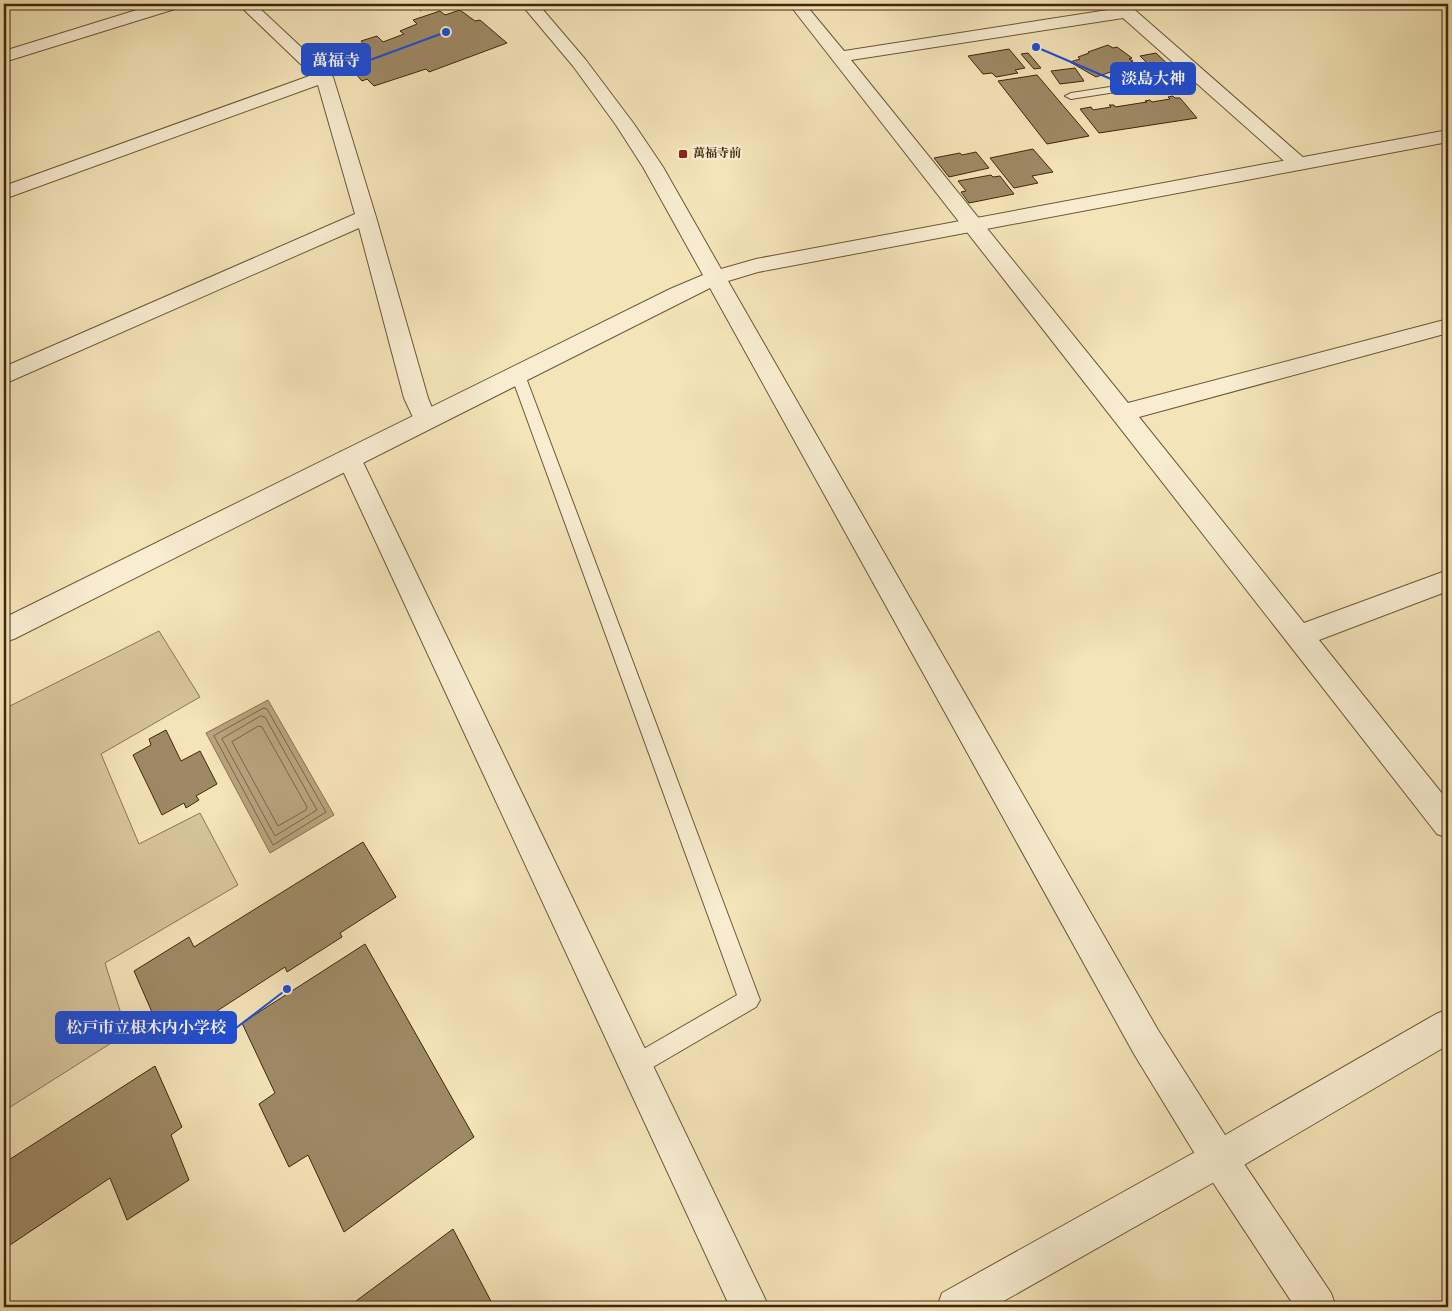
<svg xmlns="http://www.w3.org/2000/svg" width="1452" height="1311" font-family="'Old Standard TT','Noto Serif JP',serif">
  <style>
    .green { fill: #d6c49b; stroke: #8c7554 }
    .water { fill: #b7a37e; stroke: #887151 }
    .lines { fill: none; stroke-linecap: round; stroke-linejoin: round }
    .shore { stroke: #7c6446; stroke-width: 1 }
    .building { fill: #9e8966; stroke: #41260d }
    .service-casing { stroke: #6e5638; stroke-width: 2 }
    .minor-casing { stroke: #6e5638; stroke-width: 2 }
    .tertiary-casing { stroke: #6e5638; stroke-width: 2 }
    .path { stroke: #41260d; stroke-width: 2; stroke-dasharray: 0.5 2; stroke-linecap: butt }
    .service { fill: #f8edd1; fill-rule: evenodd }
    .minor { fill: #f8edd1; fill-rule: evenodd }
    .tertiary { fill: #f8edd1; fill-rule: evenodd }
    .poi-dot { fill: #8f2418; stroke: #f8edd1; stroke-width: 2 }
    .labels { text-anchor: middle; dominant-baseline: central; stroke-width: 5; stroke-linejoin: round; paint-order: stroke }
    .far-poi-label { font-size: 12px; font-weight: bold; fill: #41260d; stroke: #f8edd1; text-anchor: start }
    .leader { fill: none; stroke: #1d4ed8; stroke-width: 2 }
    .callout-dot { fill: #1d4ed8; stroke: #f8edd1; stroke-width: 2 }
    .callout { fill: #1d4ed8; stroke: #1d4ed8; stroke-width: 2 }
    .callout-label { font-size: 16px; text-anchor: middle; font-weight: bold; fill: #fff }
  </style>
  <rect width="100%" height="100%" fill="#f4e4b8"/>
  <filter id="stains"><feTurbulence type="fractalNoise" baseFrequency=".004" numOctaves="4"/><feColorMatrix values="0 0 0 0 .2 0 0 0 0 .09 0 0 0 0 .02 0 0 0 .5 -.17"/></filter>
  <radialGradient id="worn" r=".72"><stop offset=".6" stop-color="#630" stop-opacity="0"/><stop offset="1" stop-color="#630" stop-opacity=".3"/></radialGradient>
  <path class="green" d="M 159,631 L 200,697 L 101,754 L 139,844 L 200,813 L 238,885 L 105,963 L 127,1033 L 4,1111 L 4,709 Z"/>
  <path class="water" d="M 268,700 L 334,815 L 270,853 L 206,733 Z"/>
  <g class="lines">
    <path class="shore" d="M 264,708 L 267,709 L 326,812 L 273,845 L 214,736 Z
      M 261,716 L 265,717 L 317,810 L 275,836 L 222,739 Z
      M 259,726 L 262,727 L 307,807 L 306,810 L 278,826 L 232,742 Z"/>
  </g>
  <path class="building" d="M 460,10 L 475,21 L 480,20 L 507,43 L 429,72 L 426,69 L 374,86 L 367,79 L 362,81 L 353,71 L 349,73 L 344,68 L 348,66 L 339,57 L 343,56 L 341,53 L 364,45 L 361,41 L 377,36 L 383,42 L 404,34 L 400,31 L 417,24 L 413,20 L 440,11 L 445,15 Z
    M 1108,45 L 1113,48 L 1117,47 L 1132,58 L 1129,59 L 1133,61 L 1131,62 L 1138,66 L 1126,70 L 1122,68 L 1096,77 L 1070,62 L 1080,59 L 1078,57 L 1089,53 L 1088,52 Z
    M 1009,49 L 1025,68 L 1015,70 L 1018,73 L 996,77 L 992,73 L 983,74 L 968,56 Z
    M 1028,53 L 1041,68 L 1034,69 L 1021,54 Z
    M 1156,53 L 1176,72 L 1165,74 L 1158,68 L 1153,69 L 1140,56 Z
    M 1075,68 L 1084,81 L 1060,84 L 1051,71 Z
    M 1037,75 L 1089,136 L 1047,144 L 998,81 Z
    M 1173,96 L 1175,98 L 1180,98 L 1197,118 L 1099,133 L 1080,109 L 1091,107 L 1093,110 L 1111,107 L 1109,105 L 1114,105 L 1115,107 L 1147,102 L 1145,101 L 1150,100 L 1152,102 L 1170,99 L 1168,97 Z
    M 1033,149 L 1053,172 L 1032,176 L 1038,183 L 1014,188 L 990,158 Z
    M 976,152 L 989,168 L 949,177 L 934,158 L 960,153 L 962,155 Z
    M 991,175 L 993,177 L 1000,176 L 1014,194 L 969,203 L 961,192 L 966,191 L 958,181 Z
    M 166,730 L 181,761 L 200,751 L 217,784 L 196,796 L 199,800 L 186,808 L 184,803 L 162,815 L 133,755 L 151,745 L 149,739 Z
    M 363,842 L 396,897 L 340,933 L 342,937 L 287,972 L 285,967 L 166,1044 L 134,971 L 189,937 L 194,947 Z
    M 365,944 L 474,1137 L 344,1232 L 308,1155 L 289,1167 L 259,1104 L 275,1093 L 242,1023 Z
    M 155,1066 L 182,1127 L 171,1135 L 189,1180 L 127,1220 L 110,1178 L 4,1249 L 4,1163 Z
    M 453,1229 L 494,1307 L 348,1307 Z"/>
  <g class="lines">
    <g class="service-casing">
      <path id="service" d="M 1201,73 L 1207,76 L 1205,78 L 1071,99 L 1065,96 L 1071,93 Z
        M 518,370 L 523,371 L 525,375 L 760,1000 L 756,1007 L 636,1077 L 628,1074 L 625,1066 L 628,1058 L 737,995 L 511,375 L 513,371 Z"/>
    </g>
    <g class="minor-casing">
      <path id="minor" d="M 156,4 L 180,4 L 178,8 L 4,62 L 4,51 Z
        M 238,4 L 255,4 L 333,77 L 376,217 L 428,398 L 437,420 L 433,426 L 425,428 L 417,426 L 404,398 L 359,228 L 4,384 L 4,367 L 355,214 L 318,85 L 4,199 L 4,186 L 312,75 Z
        M 789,4 L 805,4 L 844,51 L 1114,9 L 1110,4 L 1128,4 L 1306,160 L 1309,164 L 1306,168 L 1299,170 L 1292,168 L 1123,18 L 851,60 L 1128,403 L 1448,319 L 1448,333 L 1139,417 L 1304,623 L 1448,570 L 1448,591 L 1319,640 L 1448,801 L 1448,838 L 1437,834 Z
        M 349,449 L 358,452 L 361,458 L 769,1307 L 730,1307 L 337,458 L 340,452 Z
        M 1448,1009 L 1448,1045 L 1232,1172 L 993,1307 L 937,1307 L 942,1293 L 1206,1146 L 1436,1014 Z"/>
    </g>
    <g class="tertiary-casing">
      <path id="tertiary" d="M 521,4 L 538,4 L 585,59 L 634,124 L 663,167 L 721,269 L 756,259 L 1448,130 L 1448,142 L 758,272 L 728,281 L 1158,1030 L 1232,1146 L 1331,1293 L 1336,1307 L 1295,1307 L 1206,1172 L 1134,1054 L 710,288 L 14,639 L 4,642 L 4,618 L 670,289 L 703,275 L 643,167 L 616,125 L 573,66 Z"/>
    </g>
    <path class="path" d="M 413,4 L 422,12"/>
    <use href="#service" class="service"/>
    <use href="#minor" class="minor"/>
    <use href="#tertiary" class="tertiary"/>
  </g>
  <rect class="poi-dot" x="678" y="149" width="10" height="10" rx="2.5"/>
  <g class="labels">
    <g class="far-poi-label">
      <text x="693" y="154">萬福寺前</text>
    </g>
  </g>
  <path class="leader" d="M446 32L370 60M1036 47L1111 79M287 989L236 1028"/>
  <g class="callout-dot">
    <circle cx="446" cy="32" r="5"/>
    <circle cx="1036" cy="47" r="5"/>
    <circle cx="287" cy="989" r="5"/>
  </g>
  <g class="callout">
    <rect x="302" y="44" width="68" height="31" rx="5"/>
    <rect x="1111" y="63" width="84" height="31" rx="5"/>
    <rect x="56" y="1012" width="180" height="31" rx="5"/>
  </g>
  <g class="callout-label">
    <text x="336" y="66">萬福寺</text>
    <text x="1153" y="84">淡島大神</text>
    <text x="146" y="1033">松戸市立根木内小学校</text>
  </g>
  <rect width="1452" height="1311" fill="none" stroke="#f4e4b8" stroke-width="20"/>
  <rect x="5" y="5" width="1442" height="1301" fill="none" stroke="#41260d" stroke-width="2.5"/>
  <rect x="10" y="10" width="1432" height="1291" fill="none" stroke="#41260d"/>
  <rect width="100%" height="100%" filter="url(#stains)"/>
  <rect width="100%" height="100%" fill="url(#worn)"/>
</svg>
